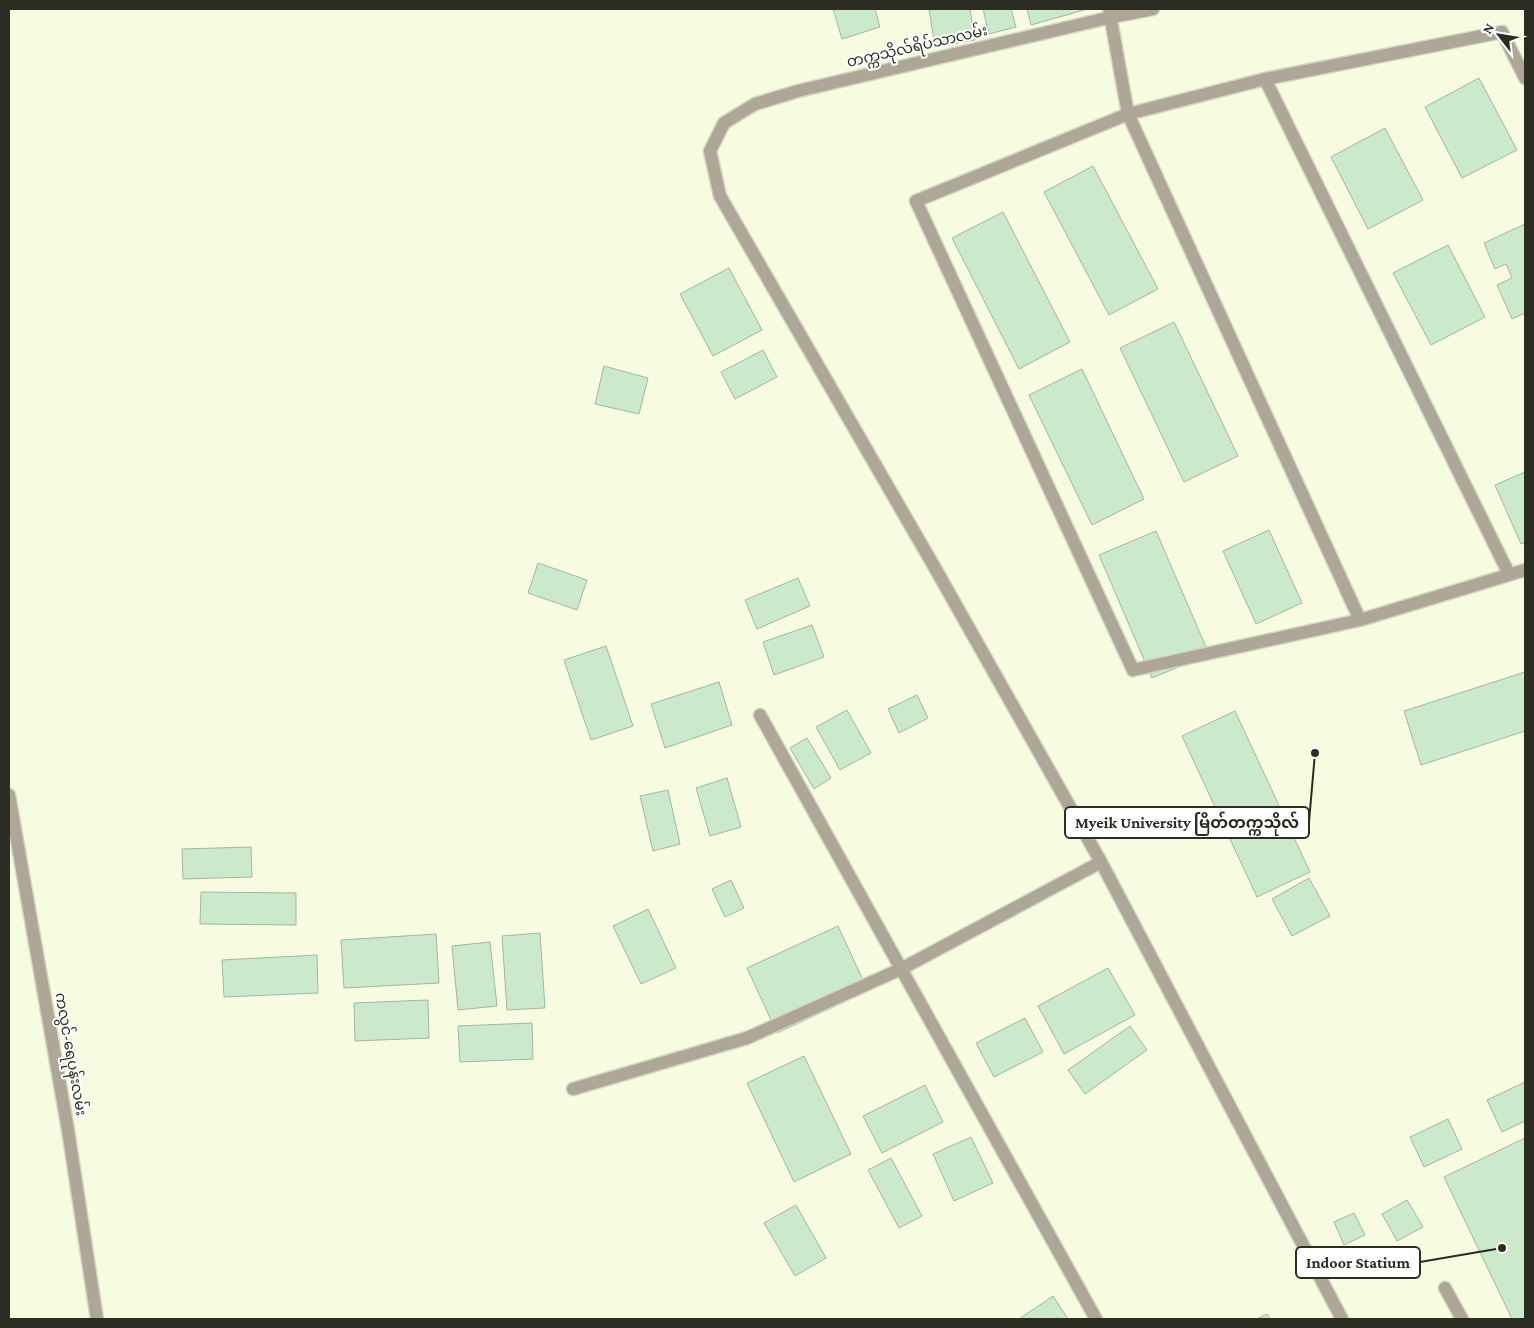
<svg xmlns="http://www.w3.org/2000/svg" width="1534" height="1328" font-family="'Crimson Pro','Noto Sans Myanmar',serif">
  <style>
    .building { fill: #cbeacb; stroke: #a3b6a3 }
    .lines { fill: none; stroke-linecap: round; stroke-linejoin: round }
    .minor-casing { stroke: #d2d7bf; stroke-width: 15 }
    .minor { stroke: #aea697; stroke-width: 12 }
    .labels { text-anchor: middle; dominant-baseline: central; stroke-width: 4; stroke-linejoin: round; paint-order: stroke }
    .street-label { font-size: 15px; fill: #2b2c22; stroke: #fff }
    .leader { fill: none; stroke: #2b2c22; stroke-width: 2 }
    .callout-dot { fill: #2b2c22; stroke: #fff; stroke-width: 2 }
    .callout { fill: #fff; stroke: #2b2c22; stroke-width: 2 }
    .callout-label { font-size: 16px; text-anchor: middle; font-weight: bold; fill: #2b2c22 }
  </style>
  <rect width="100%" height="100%" fill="#f7fce1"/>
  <path class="building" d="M 833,9 L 875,9 L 880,27 L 842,39 Z
    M 929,9 L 970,9 L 975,40 L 935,47 Z
    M 983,9 L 1011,9 L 1016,27 L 989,34 Z
    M 1027,9 L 1084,9 L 1084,10 L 1031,25 Z
    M 1479,78 L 1517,150 L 1462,178 L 1425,107 Z
    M 1385,128 L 1423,200 L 1368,229 L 1331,157 Z
    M 1093,166 L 1158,289 L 1109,315 L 1044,192 Z
    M 1003,212 L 1070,342 L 1019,369 L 952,238 Z
    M 1525,224 L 1525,313 L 1512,319 L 1497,285 L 1512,278 L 1506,264 L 1495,269 L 1484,243 Z
    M 1448,245 L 1485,317 L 1431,345 L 1393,273 Z
    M 729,268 L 762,330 L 713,356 L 680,294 Z
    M 1174,322 L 1238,456 L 1184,482 L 1120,348 Z
    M 763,350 L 777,377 L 735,399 L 721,372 Z
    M 604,366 L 648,378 L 639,414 L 595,404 Z
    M 1082,369 L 1144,499 L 1092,525 L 1029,395 Z
    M 1525,472 L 1525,543 L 1521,544 L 1495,485 Z
    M 1269,530 L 1302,603 L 1256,624 L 1223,551 Z
    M 1156,531 L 1209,654 L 1152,678 L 1099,555 Z
    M 538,563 L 587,580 L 577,610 L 528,593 Z
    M 798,578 L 810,606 L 757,629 L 745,600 Z
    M 812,625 L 824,657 L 774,675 L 763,642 Z
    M 606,646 L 633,726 L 591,740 L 564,660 Z
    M 1525,672 L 1525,731 L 1421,765 L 1404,711 Z
    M 719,682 L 732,725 L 665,748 L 651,704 Z
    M 917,695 L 928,718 L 899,733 L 888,709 Z
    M 847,710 L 871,753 L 840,770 L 816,727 Z
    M 1235,711 L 1310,872 L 1257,897 L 1182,736 Z
    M 807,738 L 831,778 L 814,789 L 790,748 Z
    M 727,778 L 741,827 L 710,836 L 696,788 Z
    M 668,790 L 680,844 L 653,851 L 640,796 Z
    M 251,847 L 252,877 L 183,879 L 182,849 Z
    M 1309,878 L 1330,916 L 1292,936 L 1272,899 Z
    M 731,880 L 744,908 L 725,917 L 712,889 Z
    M 201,892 L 296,893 L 296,925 L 200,924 Z
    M 648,909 L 676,968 L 641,984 L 613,926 Z
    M 838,926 L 868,991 L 777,1033 L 747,968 Z
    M 540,933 L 545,1008 L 507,1010 L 502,936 Z
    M 436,934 L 439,983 L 344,988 L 341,940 Z
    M 490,942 L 497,1006 L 458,1010 L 452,946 Z
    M 317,955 L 318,993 L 224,997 L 222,960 Z
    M 1108,968 L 1135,1015 L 1064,1054 L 1038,1006 Z
    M 428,1000 L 429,1038 L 355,1041 L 354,1003 Z
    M 1025,1018 L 1043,1052 L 994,1077 L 976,1043 Z
    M 532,1023 L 533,1059 L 460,1062 L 458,1026 Z
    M 1130,1026 L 1147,1050 L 1085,1094 L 1068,1070 Z
    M 804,1056 L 851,1154 L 794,1182 L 747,1083 Z
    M 1525,1082 L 1525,1121 L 1502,1132 L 1487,1100 Z
    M 925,1085 L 943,1122 L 882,1153 L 863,1116 Z
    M 1448,1119 L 1462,1149 L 1424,1167 L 1410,1137 Z
    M 971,1137 L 993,1183 L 954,1201 L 933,1154 Z
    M 1525,1138 L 1525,1319 L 1512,1319 L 1444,1177 Z
    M 891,1158 L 922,1216 L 899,1228 L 868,1170 Z
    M 1407,1200 L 1423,1227 L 1397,1241 L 1382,1214 Z
    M 796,1205 L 826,1258 L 795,1276 L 764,1223 Z
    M 1354,1213 L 1365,1235 L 1344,1245 L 1334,1222 Z
    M 1053,1296 L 1068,1319 L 1019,1319 Z
    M 1267,1314 L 1270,1319 L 1257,1319 Z"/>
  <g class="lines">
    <g class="minor-casing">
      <path id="minor" d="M 1109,9 L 1128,114 L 1360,620
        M 1153,9 L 1112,17 L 798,91 L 755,104 L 724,123 L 710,151 L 720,196 L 935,568 L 1101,862 L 1342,1319
        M 1525,78 L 1502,32 L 1265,79 L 1128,114 L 916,201 L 1133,670 L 1360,620 L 1525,570
        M 1265,79 L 1509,574
        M 760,715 L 1096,1319
        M 9,795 L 68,1130 L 97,1319
        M 573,1089 L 747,1038 L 901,969 L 1101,862
        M 1445,1288 L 1462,1319"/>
    </g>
    <use href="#minor" class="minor"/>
  </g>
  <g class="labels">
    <g class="street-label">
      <text transform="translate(917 46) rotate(-13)">တက္ကသိုလ်ရိပ်သာလမ်း</text>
      <text transform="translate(71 1054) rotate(80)">ကလွင်-ရေပုန်းလမ်း</text>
    </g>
  </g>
  <path class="leader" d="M1315 753L1309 822M1502 1248L1420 1262"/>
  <g class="callout-dot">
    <circle cx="1315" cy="753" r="5"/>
    <circle cx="1502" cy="1248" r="5"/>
  </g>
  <g class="callout">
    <rect x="1065" y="807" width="244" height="31" rx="5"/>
    <rect x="1296" y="1247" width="124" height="31" rx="5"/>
  </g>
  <g class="callout-label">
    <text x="1187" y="828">Myeik University မြိတ်တက္ကသိုလ်</text>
    <text x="1358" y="1268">Indoor Statium</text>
  </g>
  <rect width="1534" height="1328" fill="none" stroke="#2b2c22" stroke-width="20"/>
  <g transform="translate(1499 35) rotate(301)" stroke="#ffffff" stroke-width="4" paint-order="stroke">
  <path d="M0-4L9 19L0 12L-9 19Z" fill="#2b2c22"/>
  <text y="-8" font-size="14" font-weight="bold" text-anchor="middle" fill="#2b2c22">N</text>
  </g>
</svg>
